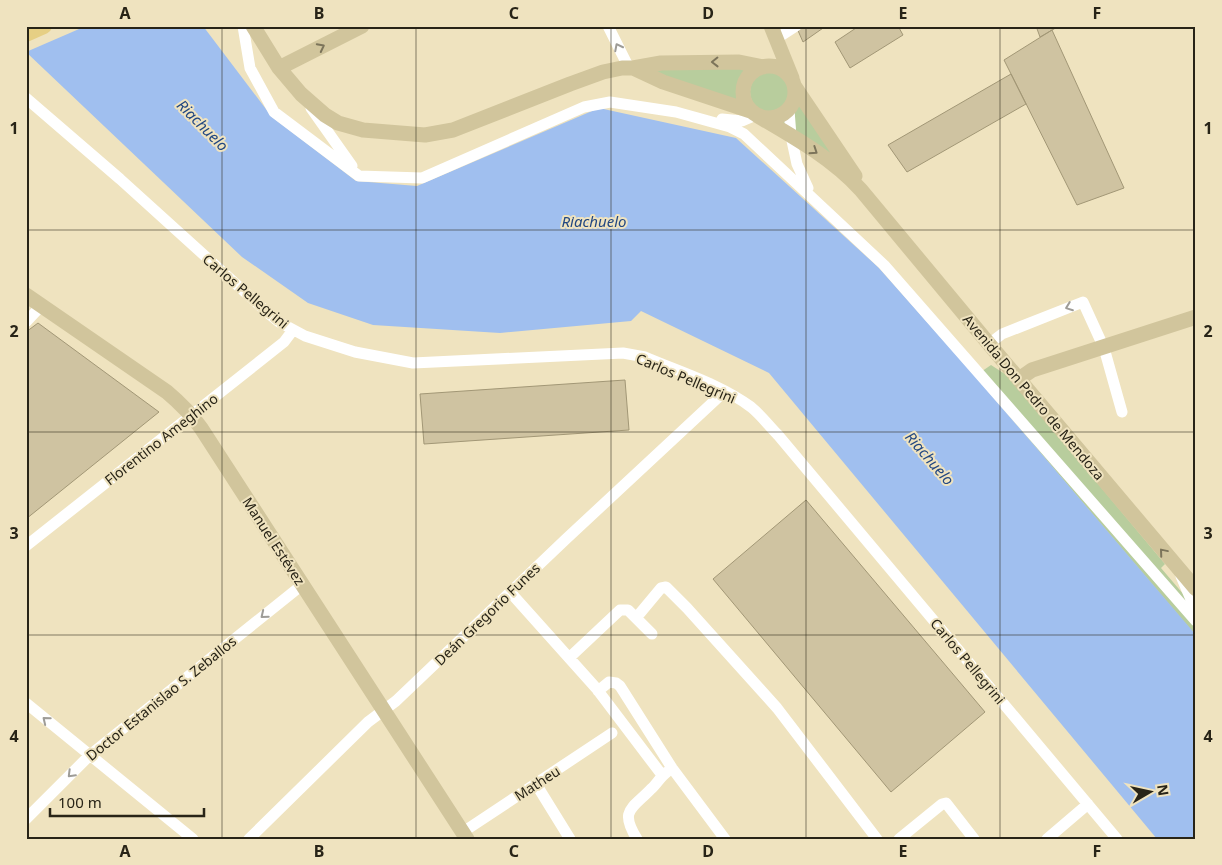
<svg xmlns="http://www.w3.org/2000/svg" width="1222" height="865" font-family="'Noto Sans',sans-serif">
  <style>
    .green { fill: #b8cd9d }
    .water { fill: #a0bfef }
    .pier { fill: #efe3bf }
    .building { fill: #cfc3a1; stroke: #a29776 }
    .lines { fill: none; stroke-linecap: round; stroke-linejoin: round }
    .minor { stroke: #fff; stroke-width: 11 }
    .major { stroke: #d1c59c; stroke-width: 15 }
    .highway { stroke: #e6cf84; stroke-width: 16 }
    .oneway { stroke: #7c745a }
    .oneway2 { stroke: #9e9c97 }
    .grid { fill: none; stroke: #282417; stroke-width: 1; stroke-opacity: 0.55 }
    .labels { text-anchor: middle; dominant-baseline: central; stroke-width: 4; stroke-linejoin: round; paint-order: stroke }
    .street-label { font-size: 14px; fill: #282417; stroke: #efe3bf }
    .water-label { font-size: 15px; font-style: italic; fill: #224781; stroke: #efe3bf }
    .neatline { fill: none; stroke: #282417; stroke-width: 2 }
    .grid-label { font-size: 16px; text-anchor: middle; font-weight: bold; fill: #282417 }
  </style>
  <rect width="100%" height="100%" fill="#efe3bf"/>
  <path class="green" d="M 754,68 C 740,81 738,87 744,106 L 650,70 Z
    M750 92a20 20 0 1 1 40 0a20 20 0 1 1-40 0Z
    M 798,97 L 847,169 L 775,121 L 792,113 Z
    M 991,365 L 1008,376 L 1165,564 L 1161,568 L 1196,609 L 1196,636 L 975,376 Z"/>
  <path class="water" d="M 26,26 L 203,26 L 272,117 L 356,181 L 417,186 L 599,108 L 736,138 L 878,267 L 975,376 L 1196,635 L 1196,839 L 1157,839 L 769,373 L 641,311 L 631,321 L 500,333 L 373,325 L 308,303 L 242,257 L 26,52 Z"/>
  <path class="pier" d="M 26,26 L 86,26 L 26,52 Z"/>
  <path class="building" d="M 796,26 L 826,26 L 803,42 Z
    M 859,26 L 898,26 L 903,35 L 850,68 L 835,42 Z
    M 1036,26 L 1059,26 L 1040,37 Z
    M 1052,30 L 1124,188 L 1077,205 L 1004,60 Z
    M 1011,74 L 1026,104 L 907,172 L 888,145 Z
    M 38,323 L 159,412 L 26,519 L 26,332 Z
    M 625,380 L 629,430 L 424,444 L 420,394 Z
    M 806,500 L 985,712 L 891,792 L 713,579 Z"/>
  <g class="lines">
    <path class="minor" d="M 243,26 L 250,68 L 274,112 L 359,176 L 422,178 L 584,107 L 610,102 L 676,112 L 730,127 L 744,134 L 884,265 L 1196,621
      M 608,26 L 629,68
      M 776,39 L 796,26
      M 26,98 L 120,179 L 268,313 L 279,322 L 305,336 L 355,352 L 413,363 L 623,353 L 645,357 C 680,372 720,384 751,407 C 761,415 769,426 778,435 L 1117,839
      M 311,108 L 352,166
      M 789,110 L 791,136 L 797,164 L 808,188
      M 722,119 L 742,121 L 756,115
      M 26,322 L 41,306
      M 989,344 L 1002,334 L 1083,302 L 1104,348 L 1122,412
      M 26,546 L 284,342 L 293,330
      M 1181,576 L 1196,611
      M 510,592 L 596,688 L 662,775
      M 636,618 L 661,588 L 666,587 L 687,608 L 777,708 L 877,839
      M 569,658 L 620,610 L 628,610 L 652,634
      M 598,691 L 609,682 L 616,683 L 620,686 L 672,768 L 725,839
      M 26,703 L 193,839
      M 536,784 L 570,839
      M 26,819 L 90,755 L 302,585
      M 463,832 L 612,733
      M 249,839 L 368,722 L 396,701 L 566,539 L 725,391
      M 637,839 C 619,810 632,809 651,789 C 657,784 660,777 667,772
      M 899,839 L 942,804 L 946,803 L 974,839
      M 1047,839 L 1088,804"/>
    <path class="major" d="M 253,26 L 279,68 L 301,94 L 325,115 L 338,123 L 363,130 L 425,135 L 453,130 L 570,84 L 603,72 L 622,68 L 633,68 L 663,82 L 753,112
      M 771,26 L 792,78
      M743 92a26 26 0 1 1 52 0a26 26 0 1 1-52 0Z
      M 279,68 L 362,26
      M 633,68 L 661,63 L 739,62 L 763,67
      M 795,87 L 855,176
      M 758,116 C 794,137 833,159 861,190 L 989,344 L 1196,589
      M 26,295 L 167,392 C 180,403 191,414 201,428 L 467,839
      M 1019,379 L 1032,370 L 1196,317"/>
    <path class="highway" d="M 26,34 L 44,26"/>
  </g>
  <defs><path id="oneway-chevron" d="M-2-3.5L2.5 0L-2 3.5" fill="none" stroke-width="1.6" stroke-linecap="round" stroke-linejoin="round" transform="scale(1.25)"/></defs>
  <g class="oneway">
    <use href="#oneway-chevron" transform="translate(321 47) rotate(-27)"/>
    <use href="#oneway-chevron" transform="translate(715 62) rotate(179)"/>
    <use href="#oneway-chevron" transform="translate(814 151) rotate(34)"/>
    <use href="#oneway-chevron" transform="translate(1163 552) rotate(-130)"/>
  </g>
  <g class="oneway2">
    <use href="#oneway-chevron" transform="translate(618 47) rotate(-117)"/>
    <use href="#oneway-chevron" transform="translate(1069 307) rotate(159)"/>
    <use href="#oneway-chevron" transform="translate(264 615) rotate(141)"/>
    <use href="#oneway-chevron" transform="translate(46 720) rotate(-141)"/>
    <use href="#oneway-chevron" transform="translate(71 774) rotate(135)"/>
  </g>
  <path class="grid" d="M 222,26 L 222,839M 416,26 L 416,839M 611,26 L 611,839M 806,26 L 806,839M 1000,26 L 1000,839M 26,230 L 1196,230M 26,432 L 1196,432M 26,635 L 1196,635"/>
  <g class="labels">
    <g class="street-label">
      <text transform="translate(246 291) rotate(40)">Carlos Pellegrini</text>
      <text transform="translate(686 378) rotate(23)">Carlos Pellegrini</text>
      <text transform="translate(1034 397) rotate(50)">Avenida Don Pedro de Mendoza</text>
      <text transform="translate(161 439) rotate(-38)">Florentino Ameghino</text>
      <text transform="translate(274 541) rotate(57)">Manuel Estévez</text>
      <text transform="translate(487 614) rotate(-44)">Deán Gregorio Funes</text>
      <text transform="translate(968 661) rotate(50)">Carlos Pellegrini</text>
      <text transform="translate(161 698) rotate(-39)">Doctor Estanislao S. Zeballos</text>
      <text transform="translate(537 783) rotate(-33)">Matheu</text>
    </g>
    <g class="water-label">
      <text transform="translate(203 125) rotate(45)">Riachuelo</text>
      <text x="594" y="221">Riachuelo</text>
      <text transform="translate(930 458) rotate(49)">Riachuelo</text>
    </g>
  </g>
  <rect width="1222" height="865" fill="none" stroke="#efe3bf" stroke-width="55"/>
  <g transform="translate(1150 792) rotate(81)" stroke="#efe3bf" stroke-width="4" paint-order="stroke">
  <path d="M0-4L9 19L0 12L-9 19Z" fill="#282417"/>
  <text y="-8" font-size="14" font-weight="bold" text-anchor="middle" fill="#282417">N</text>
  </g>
  <path d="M50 808v8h154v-8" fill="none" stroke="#282417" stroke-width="2.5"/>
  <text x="58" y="808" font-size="15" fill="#282417" stroke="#efe3bf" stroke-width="4" paint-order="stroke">100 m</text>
  <rect x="28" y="28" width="1166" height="810" class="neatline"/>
  <g class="grid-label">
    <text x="125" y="19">A</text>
    <text x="319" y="19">B</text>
    <text x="514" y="19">C</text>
    <text x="708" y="19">D</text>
    <text x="903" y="19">E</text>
    <text x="1097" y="19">F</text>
    <text x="14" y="134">1</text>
    <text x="1208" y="134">1</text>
    <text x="14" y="337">2</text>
    <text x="1208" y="337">2</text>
    <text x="14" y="539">3</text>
    <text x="1208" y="539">3</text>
    <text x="14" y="742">4</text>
    <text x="1208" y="742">4</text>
    <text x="125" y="857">A</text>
    <text x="319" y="857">B</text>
    <text x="514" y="857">C</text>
    <text x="708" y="857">D</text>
    <text x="903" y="857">E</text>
    <text x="1097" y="857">F</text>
  </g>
</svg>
